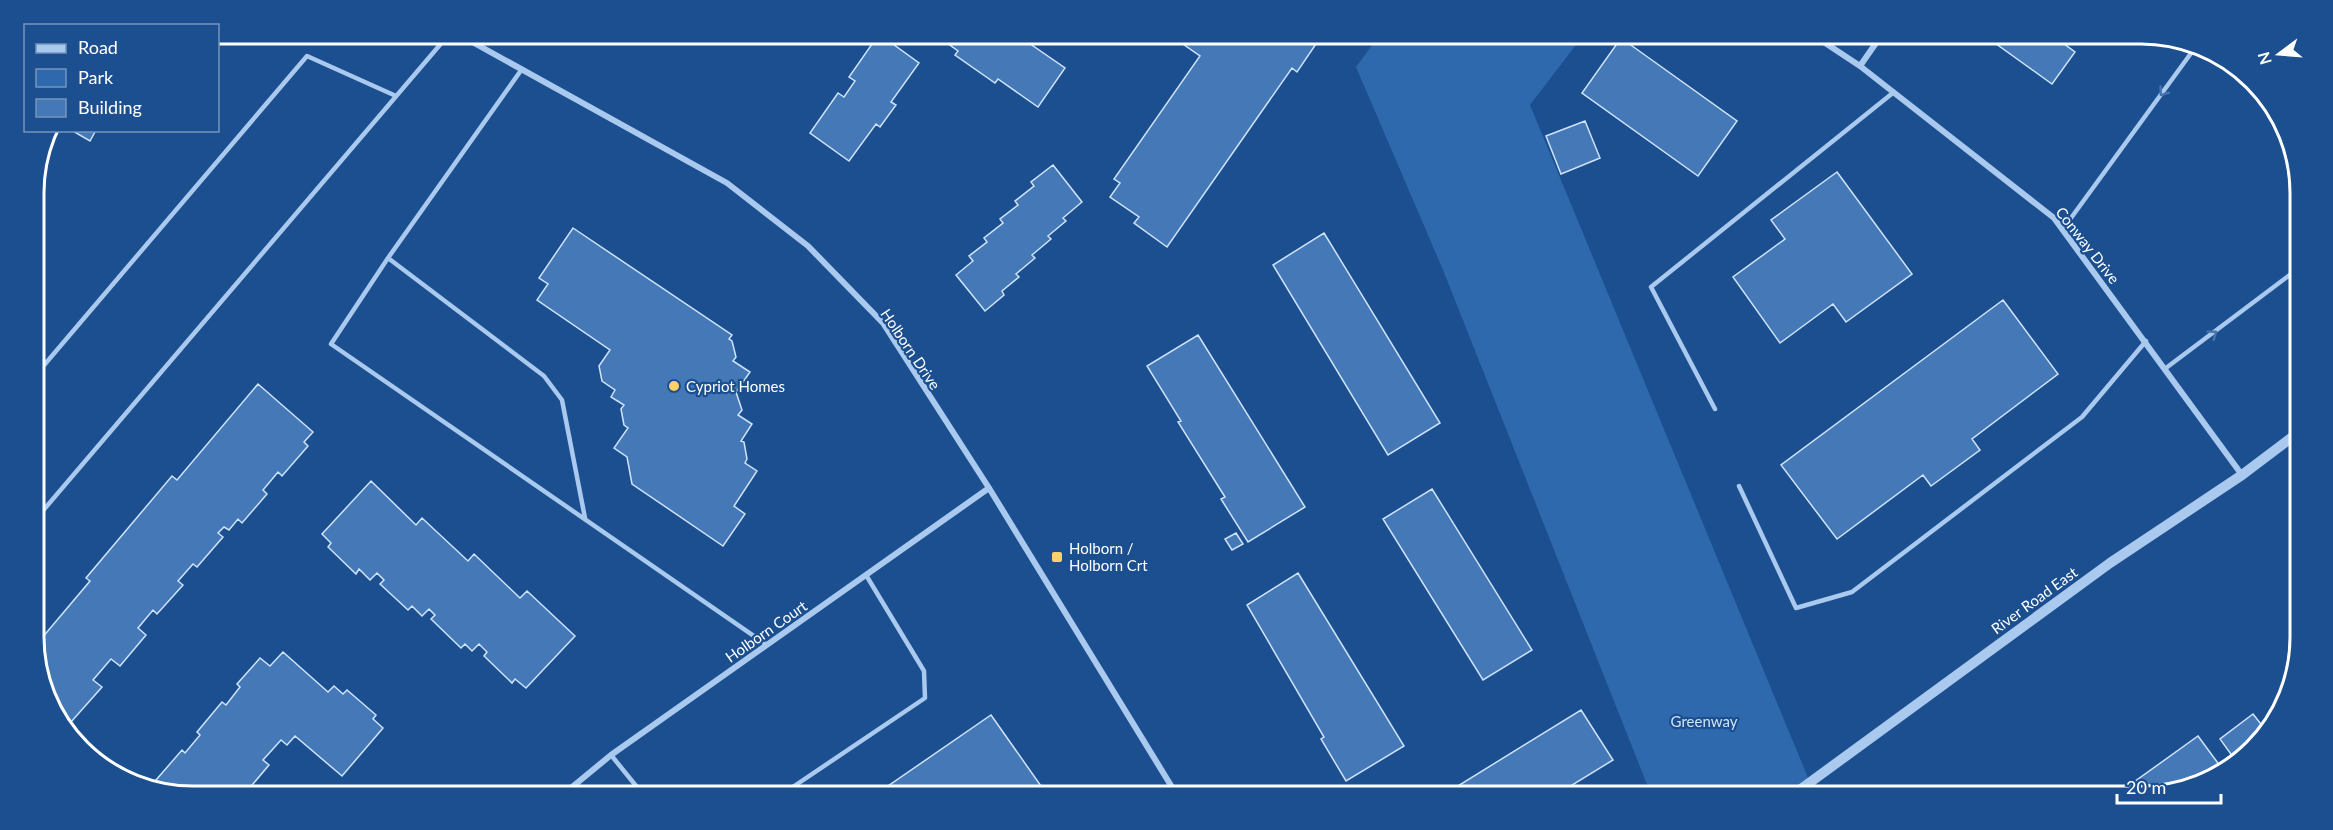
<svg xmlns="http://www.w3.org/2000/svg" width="2333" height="830" font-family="Lato,sans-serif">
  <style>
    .green { fill: #2e69ad }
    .building { fill: #4478b7; stroke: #cfe3fa; stroke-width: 1.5 }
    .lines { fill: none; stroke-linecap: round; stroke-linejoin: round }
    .service { stroke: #a9c9ee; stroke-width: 4.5 }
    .minor { stroke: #a9c9ee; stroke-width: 6 }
    .tertiary { stroke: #a9c9ee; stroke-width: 10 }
    .oneway { stroke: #4674ac }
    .poi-dot { fill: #ffd166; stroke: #1b4f8f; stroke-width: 2 }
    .labels { text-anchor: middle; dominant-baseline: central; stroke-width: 4.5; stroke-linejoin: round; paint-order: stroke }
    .street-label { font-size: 15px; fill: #fff; stroke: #1b4f8f }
    .poi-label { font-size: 15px; fill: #fff; stroke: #1b4f8f; text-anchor: start }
    .park-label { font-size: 15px; fill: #cfe3fa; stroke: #1b4f8f }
    .rim { fill: none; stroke: #fff; stroke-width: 3 }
  </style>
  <rect width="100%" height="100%" fill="#1b4f8f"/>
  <path class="green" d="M 1381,33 L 1585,33 L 1530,105 L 1816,797 L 1652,797 L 1443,270 L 1356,67 Z"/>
  <path class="building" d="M 599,33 L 619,33 L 612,42 Z
    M 933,33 L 1007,33 L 1020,43 L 1023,39 L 1065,68 L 1038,107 L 998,79 L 995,83 L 955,55 L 958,51 Z
    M 1167,33 L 1306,33 L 1318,41 L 1297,72 L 1292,68 L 1167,247 L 1134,223 L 1139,217 L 1110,197 L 1120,183 L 1114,179 L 1200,56 Z
    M 1991,33 L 2049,33 L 2075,52 L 2052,84 L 1988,38 Z
    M 879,34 L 919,63 L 891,102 L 896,105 L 880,127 L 876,124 L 849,161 L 810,133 L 838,93 L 844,97 L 855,81 L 849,77 Z
    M 1621,38 L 1737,121 L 1698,176 L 1582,93 Z
    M 1585,121 L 1600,158 L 1561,174 L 1546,136 Z
    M 71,130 L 96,130 L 90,141 Z
    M 1053,165 L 1082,202 L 1063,218 L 1066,221 L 1048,236 L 1051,239 L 1032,255 L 1035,258 L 1016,274 L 1019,277 L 1002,291 L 1004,295 L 985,311 L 956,275 L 973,261 L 969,256 L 987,242 L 984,238 L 1003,223 L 1000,219 L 1018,205 L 1015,201 L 1034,186 L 1031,182 Z
    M 1837,172 L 1912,274 L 1846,322 L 1833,304 L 1780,343 L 1733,277 L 1785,239 L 1771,220 Z
    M 573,228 L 732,335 L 729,339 L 732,341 L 736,357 L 733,361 L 750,372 L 736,392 L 742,410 L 738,415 L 752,424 L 741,441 L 744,442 L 747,459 L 745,463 L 757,471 L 734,506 L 745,514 L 723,546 L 632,484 L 627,457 L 614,448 L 628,428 L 624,425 L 621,409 L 624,405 L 611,397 L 615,390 L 602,381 L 599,366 L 610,350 L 537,300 L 548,284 L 539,278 Z
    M 1324,233 L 1440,423 L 1388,455 L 1273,265 Z
    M 2003,300 L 2058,374 L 1972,439 L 1980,450 L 1931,486 L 1923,475 L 1837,539 L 1781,465 Z
    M 1198,335 L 1305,507 L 1248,542 L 1221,499 L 1225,497 L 1178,422 L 1181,421 L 1147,366 Z
    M 258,384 L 313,432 L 304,442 L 308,446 L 282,476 L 278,472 L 263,490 L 267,494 L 242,523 L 238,519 L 229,530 L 224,527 L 218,533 L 223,537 L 197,567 L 193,564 L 178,581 L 183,585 L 157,614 L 153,610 L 138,628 L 146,635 L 120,666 L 111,659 L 93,680 L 102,687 L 71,722 L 63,715 L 61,719 L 36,669 L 36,645 L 90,581 L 86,578 L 172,476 L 177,480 Z
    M 371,481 L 416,525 L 422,518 L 468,561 L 474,554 L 520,598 L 527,591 L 575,636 L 526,688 L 515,679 L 512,683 L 484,656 L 487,652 L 479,644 L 472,651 L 465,644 L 461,648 L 431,619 L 435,615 L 429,609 L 422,616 L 412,606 L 408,610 L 380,584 L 384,580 L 377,573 L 370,580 L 359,569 L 356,574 L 328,547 L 331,543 L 322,534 Z
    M 1432,489 L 1532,650 L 1483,680 L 1383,519 Z
    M 1236,533 L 1243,544 L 1232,550 L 1225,539 Z
    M 1298,573 L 1404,746 L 1346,781 L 1321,739 L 1324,737 L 1247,605 Z
    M 283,652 L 328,692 L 334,686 L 343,694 L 347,690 L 376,715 L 373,719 L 383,728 L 342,776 L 295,736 L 287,745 L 281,740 L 263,760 L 269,765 L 242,797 L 192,797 L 153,791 L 159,783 L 156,780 L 182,750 L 185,753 L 200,735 L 197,732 L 222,702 L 226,705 L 240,687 L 237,684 L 260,658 L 270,666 Z
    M 1581,710 L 1613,760 L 1559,793 L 1560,796 L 1440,797 Z
    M 2253,714 L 2264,728 L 2238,764 L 2220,739 Z
    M 991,715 L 1041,786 L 1025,797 L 872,797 Z
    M 2198,736 L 2223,770 L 2145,797 L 2134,782 Z"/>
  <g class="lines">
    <path class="service" d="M 522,69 L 388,258 L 331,344 L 767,645
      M 2063,229 L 2197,45
      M 388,258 L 544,376 L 562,400 L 585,518
      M 2166,368 L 2299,268
      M 34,377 L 307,56 L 396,96
      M 1715,409 L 1651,287 L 1894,92
      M 1739,486 L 1796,608 L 1852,592 L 2082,417 L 2146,341
      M 35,520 L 450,33
      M 611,755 L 645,797
      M 778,797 L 925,698 L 924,671 L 866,575"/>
    <path class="minor" d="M 456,33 L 727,183 L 808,246 L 883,323 L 989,488 L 1178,797
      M 1810,33 L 1860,66 L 2054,218 L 2242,475
      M 1860,66 L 1883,33
      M 483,797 L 500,797
      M 560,797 L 611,755 L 989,488"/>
    <path class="tertiary" d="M 1790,797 L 2110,563 L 2242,475 L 2299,432"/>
  </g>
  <defs><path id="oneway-chevron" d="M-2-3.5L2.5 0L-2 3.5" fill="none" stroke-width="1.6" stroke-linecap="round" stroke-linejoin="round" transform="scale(1.5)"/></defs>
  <g class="oneway">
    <use href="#oneway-chevron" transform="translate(2163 92) rotate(126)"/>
    <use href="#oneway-chevron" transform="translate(2213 334) rotate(-37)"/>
  </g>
  <g class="poi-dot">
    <circle cx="674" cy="386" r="6"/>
    <rect x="1051" y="551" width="12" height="12" rx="3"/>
  </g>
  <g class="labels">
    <g class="street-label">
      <text transform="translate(2088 245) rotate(52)">Conway Drive</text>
      <text transform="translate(911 349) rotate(56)">Holborn Drive</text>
      <text transform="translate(2034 600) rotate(-36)">River Road East</text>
      <text transform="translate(766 631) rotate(-35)">Holborn Court</text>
    </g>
    <g class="poi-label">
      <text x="686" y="386">Cypriot Homes</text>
      <text x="1069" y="548">Holborn /<tspan x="1069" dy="17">Holborn Crt</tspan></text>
    </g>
    <g class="park-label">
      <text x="1704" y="721">Greenway</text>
    </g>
  </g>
  <path d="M0 0H2333V830H0ZM193 44H2141A149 149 0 0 1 2290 193V637A149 149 0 0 1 2141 786H193A149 149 0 0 1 44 637V193A149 149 0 0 1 193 44Z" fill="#1b4f8f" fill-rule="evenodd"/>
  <path class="rim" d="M193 44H2141A149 149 0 0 1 2290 193V637A149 149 0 0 1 2141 786H193A149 149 0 0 1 44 637V193A149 149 0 0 1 193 44Z"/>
  <rect x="24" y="24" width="195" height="108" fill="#1b4f8f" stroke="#7695bc" stroke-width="1.5"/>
  <rect x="36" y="44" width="30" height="9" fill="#a9c9ee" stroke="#7695bc" stroke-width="1.5"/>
  <text x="78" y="54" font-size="18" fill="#ffffff">Road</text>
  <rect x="36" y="69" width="30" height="18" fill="#2e69ad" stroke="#7695bc" stroke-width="1.5"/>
  <text x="78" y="84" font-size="18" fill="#ffffff">Park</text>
  <rect x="36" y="99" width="30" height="18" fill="#4478b7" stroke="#7695bc" stroke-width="1.5"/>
  <text x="78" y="114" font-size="18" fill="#ffffff">Building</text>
  <g transform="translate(2279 54) rotate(254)" stroke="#1b4f8f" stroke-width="4.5" paint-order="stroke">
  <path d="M0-4.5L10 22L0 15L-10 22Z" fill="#ffffff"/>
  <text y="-9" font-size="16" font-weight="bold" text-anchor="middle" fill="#ffffff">N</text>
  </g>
  <path d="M2117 794v9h104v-9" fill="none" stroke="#ffffff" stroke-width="3"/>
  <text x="2126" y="794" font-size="18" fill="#ffffff" stroke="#1b4f8f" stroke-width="4.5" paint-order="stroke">20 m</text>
</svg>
